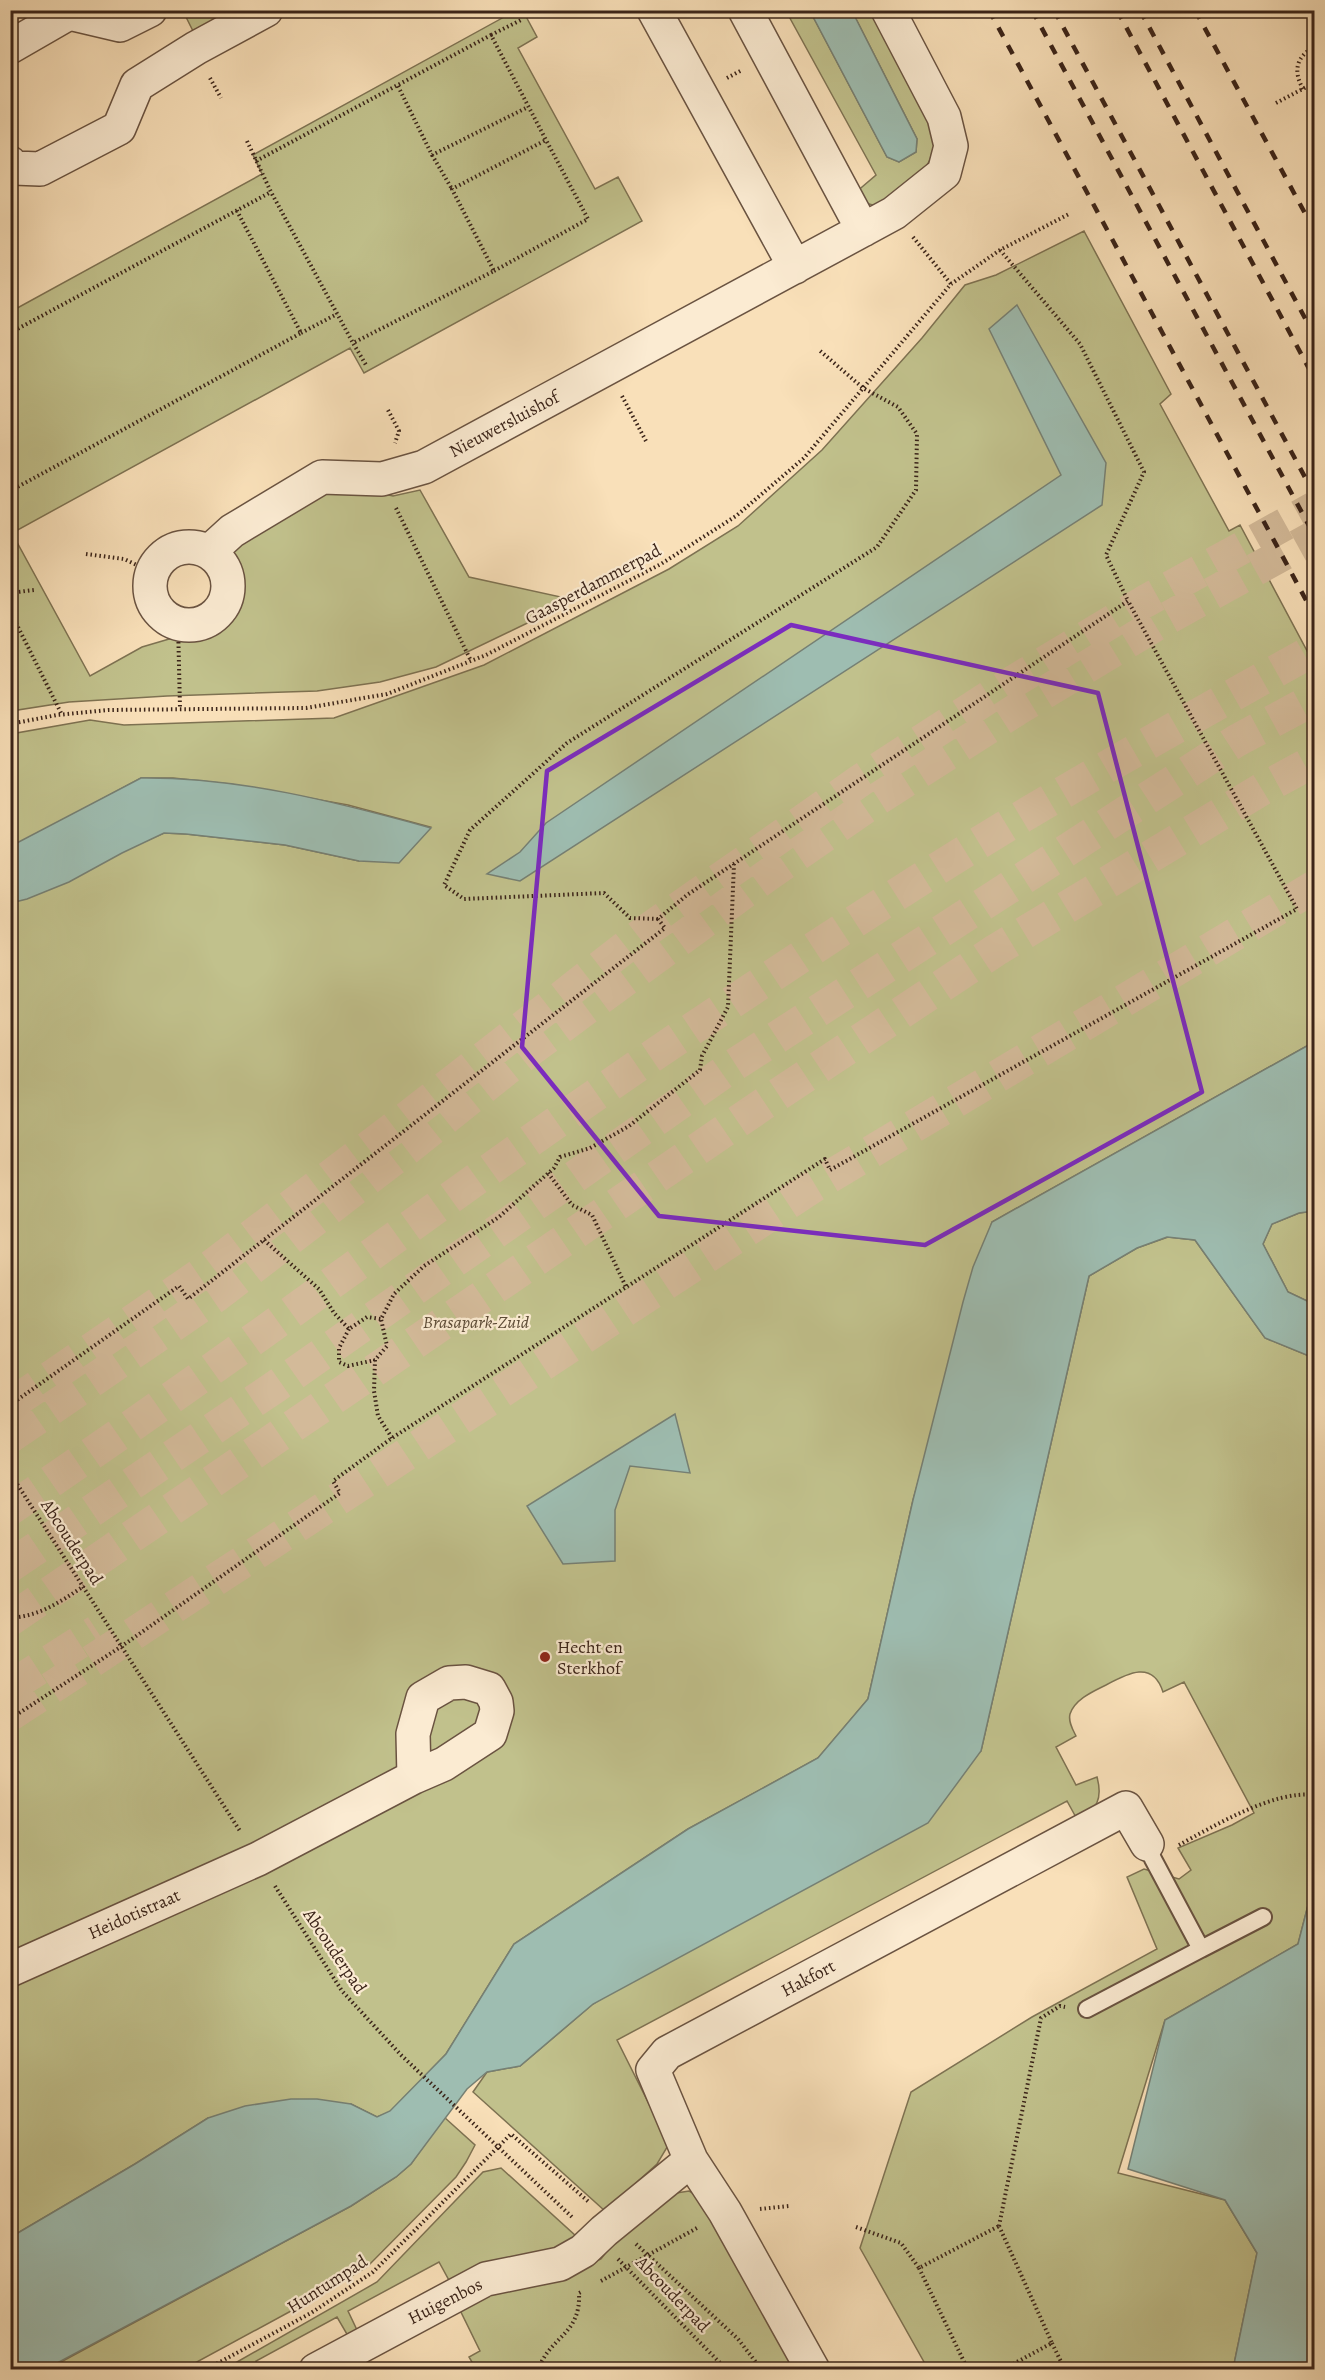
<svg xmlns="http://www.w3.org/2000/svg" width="1325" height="2380" font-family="Alegreya,serif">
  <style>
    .green { fill: #c1c18c; stroke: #7e7252; stroke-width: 1.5 }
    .water { fill: #9ebdb1; stroke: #768074; stroke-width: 1.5 }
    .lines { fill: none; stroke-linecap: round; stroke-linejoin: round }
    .motorway-tunnel { stroke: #d3ba99; stroke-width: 33; stroke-dasharray: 33 16; stroke-linecap: butt }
    .service-casing { stroke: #6a5341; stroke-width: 20 }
    .minor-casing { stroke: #6a5341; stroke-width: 36 }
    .path { stroke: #3b2419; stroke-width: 4; stroke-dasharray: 1.5 3; stroke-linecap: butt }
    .service { stroke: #fbebd2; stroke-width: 16 }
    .minor { stroke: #fbebd2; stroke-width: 33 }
    .rail { stroke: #3b2419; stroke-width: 4.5; stroke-dasharray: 10 10; stroke-linecap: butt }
    .marked { fill: none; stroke: #7b2cbf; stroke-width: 4.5; stroke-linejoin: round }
    .poi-dot { fill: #8f2418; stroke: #fbebd2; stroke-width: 2 }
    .labels { text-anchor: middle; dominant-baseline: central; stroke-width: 4.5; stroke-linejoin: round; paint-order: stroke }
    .street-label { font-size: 18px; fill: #3b2419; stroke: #fbebd2 }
    .park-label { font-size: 18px; font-style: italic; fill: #5c4b36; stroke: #fbebd2 }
    .poi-label { font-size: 18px; fill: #3b2419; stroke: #fbebd2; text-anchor: start }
  </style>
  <rect width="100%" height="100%" fill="#f9e0b9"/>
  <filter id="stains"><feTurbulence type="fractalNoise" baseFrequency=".00333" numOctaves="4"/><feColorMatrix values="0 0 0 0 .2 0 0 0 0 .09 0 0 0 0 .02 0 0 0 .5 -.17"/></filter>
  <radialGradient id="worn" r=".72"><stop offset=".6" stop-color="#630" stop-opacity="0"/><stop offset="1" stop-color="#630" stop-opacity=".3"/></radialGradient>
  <path class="green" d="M 183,11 L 250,11 L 197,39 Z
    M 515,11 L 523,11 L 537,37 L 518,48 L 595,189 L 618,177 L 642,221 L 364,373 L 350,348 L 12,533 L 90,676 L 142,647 L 186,634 L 198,634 L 218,624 L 228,616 L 235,603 L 235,583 L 228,557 L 239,535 L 321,487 L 376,492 L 393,496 L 420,490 L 469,577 L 570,599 L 544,615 L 436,667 L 380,682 L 317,691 L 167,696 L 69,702 L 11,711 L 10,312 L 262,174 L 253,155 Z
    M 786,11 L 810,11 L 887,157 L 899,162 L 916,152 L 917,139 L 852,11 L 873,11 L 932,120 L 935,142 L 930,160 L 920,177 L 879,207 L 866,203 L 855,193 L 876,175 Z
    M 1084,231 L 1171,394 L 1160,404 L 1229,531 L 1240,525 L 1314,664 L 1314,1042 L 992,1222 L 913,1500 L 868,1699 L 818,1758 L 688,1829 L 514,1944 L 446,2054 L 390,2112 L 377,2117 L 351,2104 L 208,2118 L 135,2164 L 11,2237 L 11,900 L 164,833 L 186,834 L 285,845 L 359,861 L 430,827 L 348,805 L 230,784 L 173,778 L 141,778 L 11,848 L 11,734 L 90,720 L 124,725 L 334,718 L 484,665 L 669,569 L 738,526 L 822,450 L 922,338 L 965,285 L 996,275 Z
    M 1314,1211 L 1314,1300 L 1307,1301 L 1288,1292 L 1263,1244 L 1272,1224 L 1299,1213 Z
    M 1168,1237 L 1195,1240 L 1265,1338 L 1314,1358 L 1314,1882 L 1298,1944 L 1165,2020 L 1118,2173 L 1225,2200 L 1257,2253 L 1233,2369 L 928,2369 L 860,2248 L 911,2092 L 1032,2017 L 1157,1949 L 1127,1877 L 1144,1869 L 1179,1879 L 1191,1870 L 1178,1848 L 1232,1825 L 1254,1813 L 1184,1682 L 1163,1692 C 1153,1660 1128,1673 1106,1685 C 1094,1691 1075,1699 1070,1714 C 1068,1722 1073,1730 1076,1736 L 1056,1747 L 1076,1785 L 1097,1777 C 1103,1799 1097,1809 1078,1821 L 1067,1801 L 617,2040 L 669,2144 L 657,2164 L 605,2211 L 473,2092 L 487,2072 L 520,2066 L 593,2004 L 981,1751 L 1089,1276 L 1137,1248 Z
    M 444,2117 L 475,2145 L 466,2162 L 456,2177 L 367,2267 L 302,2305 L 184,2369 L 46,2370 L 351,2206 L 396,2177 L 411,2164 Z
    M 501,2168 L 577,2237 L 556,2251 L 450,2282 L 439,2262 L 348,2311 L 357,2330 L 348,2336 L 337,2317 L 256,2361 L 260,2369 L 247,2369 L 245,2367 L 240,2369 L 223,2370 L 377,2282 L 483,2172 Z
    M 689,2191 L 708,2201 L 797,2369 L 476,2369 L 469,2357 L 480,2351 L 458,2306 L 491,2291 L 568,2274 L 601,2259 L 615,2241 L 670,2194 Z"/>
  <path class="water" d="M 810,11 L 852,11 L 917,139 L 916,152 L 899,162 L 887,157 Z
    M 1017,305 L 1106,463 L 1102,505 L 520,881 L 487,874 L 520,852 L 546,823 L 1061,475 L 989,329 Z
    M 141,778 C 239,777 337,802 431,828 L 399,863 L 359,861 L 285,845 L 186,834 L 164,833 L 122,853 L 69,882 L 27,899 L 11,903 L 11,846 Z
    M 1314,1042 L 1314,1211 L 1299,1213 L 1272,1224 L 1263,1244 L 1288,1292 L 1307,1301 L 1314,1300 L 1314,1358 L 1265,1338 L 1195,1240 L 1167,1237 L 1137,1248 L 1089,1276 L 981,1751 L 928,1823 L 593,2004 L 520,2066 L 487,2072 L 467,2089 L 411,2164 L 396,2177 L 351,2206 L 46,2369 L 11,2369 L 11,2237 L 135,2164 L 208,2118 L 245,2106 L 291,2099 L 317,2099 L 351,2104 L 377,2117 L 390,2111 L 446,2054 L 514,1944 L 688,1829 L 818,1758 L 868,1699 L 913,1500 L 963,1302 L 973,1267 L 992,1222 Z
    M 675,1414 L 690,1473 L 630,1466 L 615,1510 L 615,1561 L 563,1564 L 527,1506 Z
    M 1314,1882 L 1314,2369 L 1233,2369 L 1257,2253 L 1225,2200 L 1128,2169 L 1165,2020 L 1298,1944 Z"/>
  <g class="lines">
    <path class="motorway-tunnel" d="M 10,1405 L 201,1274 L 395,1127 L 646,931 L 861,780 L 1003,688 L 1144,602 L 1314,508
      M 10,1437 L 216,1296 L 412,1145 L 533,1048 L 765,877 L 876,800 L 1016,710 L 1157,624 L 1314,537
      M 10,1509 C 243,1353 465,1181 698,1025 C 806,953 916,880 1028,813 C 1123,757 1218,703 1314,650
      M 10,1566 L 275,1387 L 734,1065 L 1236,741 L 1314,699
      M 10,1620 L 762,1105 L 996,950 L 1262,789 L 1314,761
      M 10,1687 L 97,1631
      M 10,1715 L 814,1186 L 1314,887"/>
    <g class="service-casing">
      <path id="service" d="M 1201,1949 L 1263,1917
        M 1087,2009 L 1201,1949 L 1153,1859 L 1147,1844"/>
    </g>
    <g class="minor-casing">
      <path id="minor" d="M 654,10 L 795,267
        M 745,10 L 863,230
        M 10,47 L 69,13 L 120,25 L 150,10
        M 10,163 L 14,168 L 40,169 L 119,128 L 137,85 L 196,48 L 266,10
        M150 586a39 39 0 1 1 78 0a39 39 0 1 1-78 0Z
        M 209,552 L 232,531 L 322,477 L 382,479 L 424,467 L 894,213 L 944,173 L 951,146 L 944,117 L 888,10
        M 10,1970 L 258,1859 L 414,1777 L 444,1764 L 490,1734 L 497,1711 L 496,1702 L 489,1689 L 466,1682 L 449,1683 L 423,1698 L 413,1734 L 414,1777
        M 316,2370 L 486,2279 L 560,2264 L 583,2251 L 604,2231 L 691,2160
        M 813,2370 L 725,2212 L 691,2160 L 653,2070 L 667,2053 L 1126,1808 L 1147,1844"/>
    </g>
    <path class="path" d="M 491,35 L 521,20
      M 210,78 L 221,98
      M 727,78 L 742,70
      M 398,86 L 432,155 L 528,107
      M 1303,89 C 1293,71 1296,57 1314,47
      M 1276,103 L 1314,83
      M 247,141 L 271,192 L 353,343
      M 432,155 L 452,189
      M 256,161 L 491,35 L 546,140 L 452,189 L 494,271 L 353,343 L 366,365
      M 913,237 L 951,284
      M 1000,250 L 1080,344 L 1144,472 L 1106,555 L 1128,601
      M 494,271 L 588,219 L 546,140
      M 10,333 L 271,192
      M 301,333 L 337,314
      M 622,396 L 647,443
      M 388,410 L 399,431 L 395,443
      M 10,491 L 301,333 L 236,209
      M 396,508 L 471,661
      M 86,554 L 124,559 L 152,572
      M 10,593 L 34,590
      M 10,611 L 62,715
      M 178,624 L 180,708
      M 10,724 L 57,715 L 108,710 L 306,708 L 387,694 L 486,655 L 661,564 L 736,516 L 804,458 L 951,284 L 1000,250 L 1069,214
      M 658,919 L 630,918 L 604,893 L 464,899 L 444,885 L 470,830 L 567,743 L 877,547 L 916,490 L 917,434 L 898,407 L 863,388 L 818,349
      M 548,1173 L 572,1205 L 592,1215 L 627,1289
      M 264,1240 L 319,1289 L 334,1313 L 349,1329 L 367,1317 L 381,1319
      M 349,1329 L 339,1348 L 339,1362 L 348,1366 L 375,1360
      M 10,1405 L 179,1286 L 188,1299 L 665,928 L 658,919 L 687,895 L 1128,601 L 1297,909 L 830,1170 L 825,1159 L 392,1438 L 333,1481 L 340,1493 L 122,1646 L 10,1719
      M 392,1438 L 378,1416 L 374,1391 L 375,1360 L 387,1346 L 381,1319 L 394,1294 L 424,1266 L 499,1217 L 554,1168 L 560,1157 L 590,1148 L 629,1126 L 700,1070 L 702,1056 L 728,1007 L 734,864
      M 10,1473 L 240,1831
      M 10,1618 C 40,1616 60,1602 84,1586
      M 1179,1845 C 1214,1826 1274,1790 1314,1795
      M 275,1886 L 342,1991 L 401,2055 L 573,2218
      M 760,2209 L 789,2206
      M 999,2226 L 1041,2018 L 1060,2006 L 1065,2007
      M 999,2226 L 1052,2343 L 1002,2370
      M 856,2227 L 901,2243 L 919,2268 L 999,2226
      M 636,2244 L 738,2339 L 762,2370
      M 618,2259 L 727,2370
      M 919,2268 L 968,2370
      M 601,2281 L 697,2228
      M 1052,2343 L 1065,2370
      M 205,2370 L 311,2313 L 373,2272 L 511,2134 L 590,2203
      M 538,2370 C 550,2336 581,2335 579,2293 L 581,2292"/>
    <use href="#service" class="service"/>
    <use href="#minor" class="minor"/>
    <path class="rail" d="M 989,10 L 1314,615
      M 1032,10 L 1314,535
      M 1054,10 L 1314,494
      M 1117,10 L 1314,378
      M 1140,10 L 1314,335
      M 1195,10 L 1314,230"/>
  </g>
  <path class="marked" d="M 791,625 L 1098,693 L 1202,1092 L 925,1245 L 659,1216 L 522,1047 L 547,771 Z"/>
  <circle class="poi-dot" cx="545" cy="1657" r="6"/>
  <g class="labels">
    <g class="street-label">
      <text transform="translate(504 424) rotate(-28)">Nieuwersluishof</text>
      <text transform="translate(593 584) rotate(-28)">Gaasperdammerpad</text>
      <text transform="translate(72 1542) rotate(57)">Abcouderpad</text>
      <text transform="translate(134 1914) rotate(-24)">Heidotistraat</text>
      <text transform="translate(335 1951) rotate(56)">Abcouderpad</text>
      <text transform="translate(808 1978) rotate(-28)">Hakfort</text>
      <text transform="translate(327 2284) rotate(-33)">Huntumpad</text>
      <text transform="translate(673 2294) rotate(46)">Abcouderpad</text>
      <text transform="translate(445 2301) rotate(-27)">Huigenbos</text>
    </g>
    <g class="park-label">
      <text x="476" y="1322">Brasapark-Zuid</text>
    </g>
    <g class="poi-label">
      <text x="557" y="1647">Hecht en<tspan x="557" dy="21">Sterkhof</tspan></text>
    </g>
  </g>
  <rect width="1325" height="2380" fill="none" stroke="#f9e0b9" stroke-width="36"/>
  <rect x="12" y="12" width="1301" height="2356" fill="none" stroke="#3b2419" stroke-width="3"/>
  <rect x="18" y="18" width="1289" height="2344" fill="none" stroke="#3b2419" stroke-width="1.5"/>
  <rect width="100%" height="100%" filter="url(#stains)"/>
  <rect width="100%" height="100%" fill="url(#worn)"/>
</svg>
